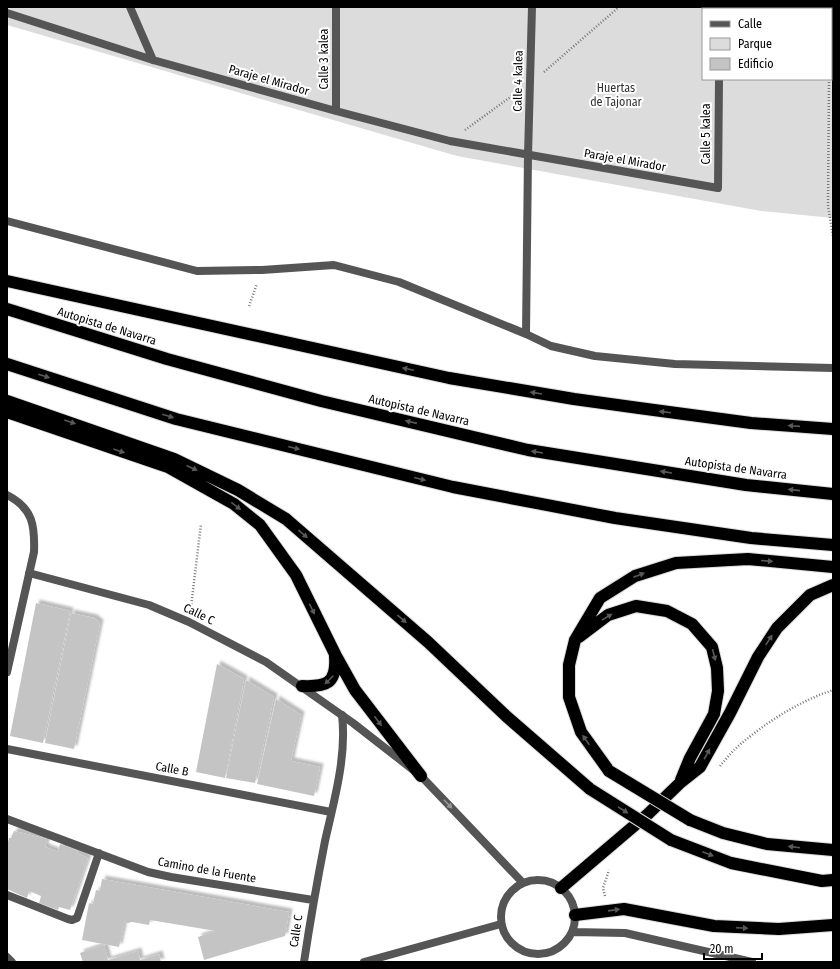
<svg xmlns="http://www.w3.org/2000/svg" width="840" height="969" font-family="'Fira Sans Condensed',sans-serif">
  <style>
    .green { fill: #dcdcdc; fill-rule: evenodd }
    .building { fill: #c4c4c4; filter: url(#shadow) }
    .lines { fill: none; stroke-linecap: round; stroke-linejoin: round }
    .motorway-casing { stroke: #dbdbdb; stroke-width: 14 }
    .path { stroke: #777; stroke-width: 2.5; stroke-dasharray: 1 2; stroke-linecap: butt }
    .minor { stroke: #555; stroke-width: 8 }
    .tertiary { stroke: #555; stroke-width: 8 }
    .motorway { stroke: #000; stroke-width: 12 }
    .motorway-bridge-casing { stroke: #dbdbdb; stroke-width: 14; stroke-linecap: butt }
    .motorway-bridge { stroke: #000; stroke-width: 12 }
    .oneway { fill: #595959 }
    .oneway2 { fill: #999 }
    .labels { text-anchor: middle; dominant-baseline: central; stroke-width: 4; stroke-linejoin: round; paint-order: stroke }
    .street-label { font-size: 12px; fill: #000; stroke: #fff }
    .park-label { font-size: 12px; fill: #333; stroke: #fff }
  </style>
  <defs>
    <filter id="shadow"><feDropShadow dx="3.5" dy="-3.5" stdDeviation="1" flood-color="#0004"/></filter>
  </defs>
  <rect width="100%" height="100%" fill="#fff"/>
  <path class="green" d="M 7,7 L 833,7 L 833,218 L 761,211 L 457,156 L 7,25 ZM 703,9 L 831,9 L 831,79 L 703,79 Z"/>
  <path class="building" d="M 36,603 L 70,611 L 43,743 L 10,736 Z
    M 71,613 L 94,618 L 100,623 L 74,749 L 45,743 Z
    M 217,664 L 244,679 L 225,778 L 196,772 Z
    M 246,680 L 274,697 L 255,783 L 226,778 Z
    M 276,699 L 301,715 L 291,761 L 320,767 L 314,796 L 257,784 Z
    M 14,831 L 47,839 L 45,847 L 58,852 L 60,844 L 78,851 L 77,853 L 88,858 L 70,910 L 59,907 L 58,910 L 39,903 L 41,896 L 29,891 L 27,898 L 7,889 L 7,846 L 9,838 L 11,838 Z
    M 102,879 L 289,912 L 285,936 L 204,960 L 198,937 L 216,931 L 150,920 L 149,925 L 132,922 L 124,924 L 119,947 L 82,940 L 89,903 L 93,904 L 96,890 L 100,891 Z
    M 104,945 L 108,960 L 138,951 L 140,960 L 159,954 L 161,962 L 83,962 L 80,953 Z"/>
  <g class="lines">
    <g class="motorway-casing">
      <path id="motorway" d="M 7,281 L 449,378 L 574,399 L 639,408 L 751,423 L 833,429
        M 7,309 L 167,359 L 321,401 L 528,450 L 746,485 L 833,494
        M 7,364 L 176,419 L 453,487 L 615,518 L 751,538 L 833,545
        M 7,401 L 174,459 L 238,490 L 286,519 L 428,642 L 506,716 L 590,789
        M 7,412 L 168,467 L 234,504 L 260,525 L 296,575 L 336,656 L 355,690 L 421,776
        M 579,637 L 608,615 L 636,606 L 667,611 L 692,624 L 712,647 L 717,668 L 718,691 L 714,714 L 690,758 L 681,780
        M 302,686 C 326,687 337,684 335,656
        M 609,771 L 581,732 L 569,697 L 569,665 L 575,640 L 600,598 L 635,576 L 676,563 L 748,559 L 833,567
        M 690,820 L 723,833 L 767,844 L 833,850
        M 671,840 L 731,863 L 822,881 L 833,880
        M 561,888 L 648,814 L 681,782 L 700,767 L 730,713 L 758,657 L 777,628 L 810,595 L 833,585
        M 575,915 L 624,909 L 714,926 L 779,929 L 833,925"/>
    </g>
    <path class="path" d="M 829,9 L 829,7
      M 544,72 L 619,7
      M 829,79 L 828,206 L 833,236
      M 465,130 L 516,93
      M 249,306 L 257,284
      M 191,607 L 201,524
      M 720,766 C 727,758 734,749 742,743 C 768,721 800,701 833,690
      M 605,896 L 603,888 L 609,870"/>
    <path class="minor" d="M 130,7 L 153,60
      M 336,7 L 336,111
      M 719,9 L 719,7
      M 7,13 L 153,60 L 336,111 L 450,141 L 718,188 L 719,79
      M 7,221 L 197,271 L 262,270 L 334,265 L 399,282 L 526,334 L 551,346 L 595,356 L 675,364 L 833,368
      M 526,334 L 528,155 L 532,7
      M 7,749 L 331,812
      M 7,819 L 148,872 L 171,877 L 313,900
      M 7,895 L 68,919 L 72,920 L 77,918 L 99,853
      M 304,962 C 310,922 317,882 325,841 C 334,801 347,756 342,715"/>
    <path class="tertiary" d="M 7,495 C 33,508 35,526 34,552 L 7,672
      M 29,573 L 149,605 L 189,622 L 266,662 L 353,723 L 421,776 L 523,883
      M501 917a37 37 0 1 1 74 0a37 37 0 1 1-74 0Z
      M 572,932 L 625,933 L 752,962
      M 7,957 L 12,962
      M 364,962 L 501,924"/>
    <use href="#motorway" class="motorway"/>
    <g class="motorway-bridge-casing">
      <path id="motorway-bridge" d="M 609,771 L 690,820
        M 590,789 L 671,840"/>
    </g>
    <use href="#motorway-bridge" class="motorway-bridge"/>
  </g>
  <defs><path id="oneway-solid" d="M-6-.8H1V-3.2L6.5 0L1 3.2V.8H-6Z"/></defs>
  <g class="oneway">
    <use href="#oneway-solid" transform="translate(408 369) rotate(-168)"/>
    <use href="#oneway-solid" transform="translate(44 376) rotate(18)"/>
    <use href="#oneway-solid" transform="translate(536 393) rotate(-171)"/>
    <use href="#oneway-solid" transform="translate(665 412) rotate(-173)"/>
    <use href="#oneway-solid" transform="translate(168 416) rotate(18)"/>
    <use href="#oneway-solid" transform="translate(70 422) rotate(19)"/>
    <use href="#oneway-solid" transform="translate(411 422) rotate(-167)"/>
    <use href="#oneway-solid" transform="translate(794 426) rotate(-176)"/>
    <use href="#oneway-solid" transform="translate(294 448) rotate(14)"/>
    <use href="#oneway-solid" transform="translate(119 451) rotate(19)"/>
    <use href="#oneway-solid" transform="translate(537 452) rotate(-171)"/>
    <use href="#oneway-solid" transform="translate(192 468) rotate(25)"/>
    <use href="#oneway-solid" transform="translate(666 472) rotate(-171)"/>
    <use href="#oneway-solid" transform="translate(420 479) rotate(14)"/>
    <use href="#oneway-solid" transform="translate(794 490) rotate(-174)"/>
    <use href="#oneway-solid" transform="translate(236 506) rotate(37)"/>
    <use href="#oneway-solid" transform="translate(303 534) rotate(40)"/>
    <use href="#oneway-solid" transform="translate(767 561) rotate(5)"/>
    <use href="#oneway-solid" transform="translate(639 575) rotate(-21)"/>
    <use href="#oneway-solid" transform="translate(312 609) rotate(64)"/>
    <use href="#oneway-solid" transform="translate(607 617) rotate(-31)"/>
    <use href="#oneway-solid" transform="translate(402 619) rotate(41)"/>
    <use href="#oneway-solid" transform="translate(769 640) rotate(-57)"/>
    <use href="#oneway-solid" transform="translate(714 655) rotate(76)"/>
    <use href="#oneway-solid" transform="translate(329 680) rotate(135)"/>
    <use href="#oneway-solid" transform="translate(378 721) rotate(53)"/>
    <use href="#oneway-solid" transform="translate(586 740) rotate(-125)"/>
    <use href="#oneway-solid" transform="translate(707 754) rotate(-61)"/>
    <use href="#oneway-solid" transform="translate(623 810) rotate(32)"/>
    <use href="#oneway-solid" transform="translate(794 847) rotate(-173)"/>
    <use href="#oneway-solid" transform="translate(708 854) rotate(21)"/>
    <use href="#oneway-solid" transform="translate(614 910) rotate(-8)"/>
    <use href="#oneway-solid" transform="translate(742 928) rotate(2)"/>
  </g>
  <use class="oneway2" href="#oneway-solid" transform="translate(448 804) rotate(46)"/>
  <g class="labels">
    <g class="street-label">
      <text transform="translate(324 59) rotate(-90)">Calle 3 kalea</text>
      <text transform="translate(269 80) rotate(16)">Paraje el Mirador</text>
      <text transform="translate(518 81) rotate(-89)">Calle 4 kalea</text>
      <text transform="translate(706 134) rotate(-90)">Calle 5 kalea</text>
      <text transform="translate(625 160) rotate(10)">Paraje el Mirador</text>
      <text transform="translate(107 326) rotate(17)">Autopista de Navarra</text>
      <text transform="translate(419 410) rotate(13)">Autopista de Navarra</text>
      <text transform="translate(736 468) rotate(8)">Autopista de Navarra</text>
      <text transform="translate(199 614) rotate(26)">Calle C</text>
      <text transform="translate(172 769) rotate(11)">Calle B</text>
      <text transform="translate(207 870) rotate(10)">Camino de la Fuente</text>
      <text transform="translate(296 931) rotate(-81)">Calle C</text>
    </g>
    <g class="park-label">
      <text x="616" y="88">Huertas<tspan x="616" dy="14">de Tajonar</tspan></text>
    </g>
  </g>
  <rect width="840" height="969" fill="none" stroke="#000000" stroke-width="16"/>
  <rect x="702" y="8" width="130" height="72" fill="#ffffff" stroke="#999999"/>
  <rect x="710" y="21" width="20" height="6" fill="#555555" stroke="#999999"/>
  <text x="738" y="28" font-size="12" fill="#000000">Calle</text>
  <rect x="710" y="38" width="20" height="12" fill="#dcdcdc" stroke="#999999"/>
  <text x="738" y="48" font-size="12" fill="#000000">Parque</text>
  <rect x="710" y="58" width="20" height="12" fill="#c4c4c4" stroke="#999999"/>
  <text x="738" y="68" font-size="12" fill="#000000">Edificio</text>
  <path d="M704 953v6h58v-6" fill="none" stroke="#000000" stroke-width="2"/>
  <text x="710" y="953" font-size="12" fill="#000000" stroke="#ffffff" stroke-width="3" paint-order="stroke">20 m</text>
</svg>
